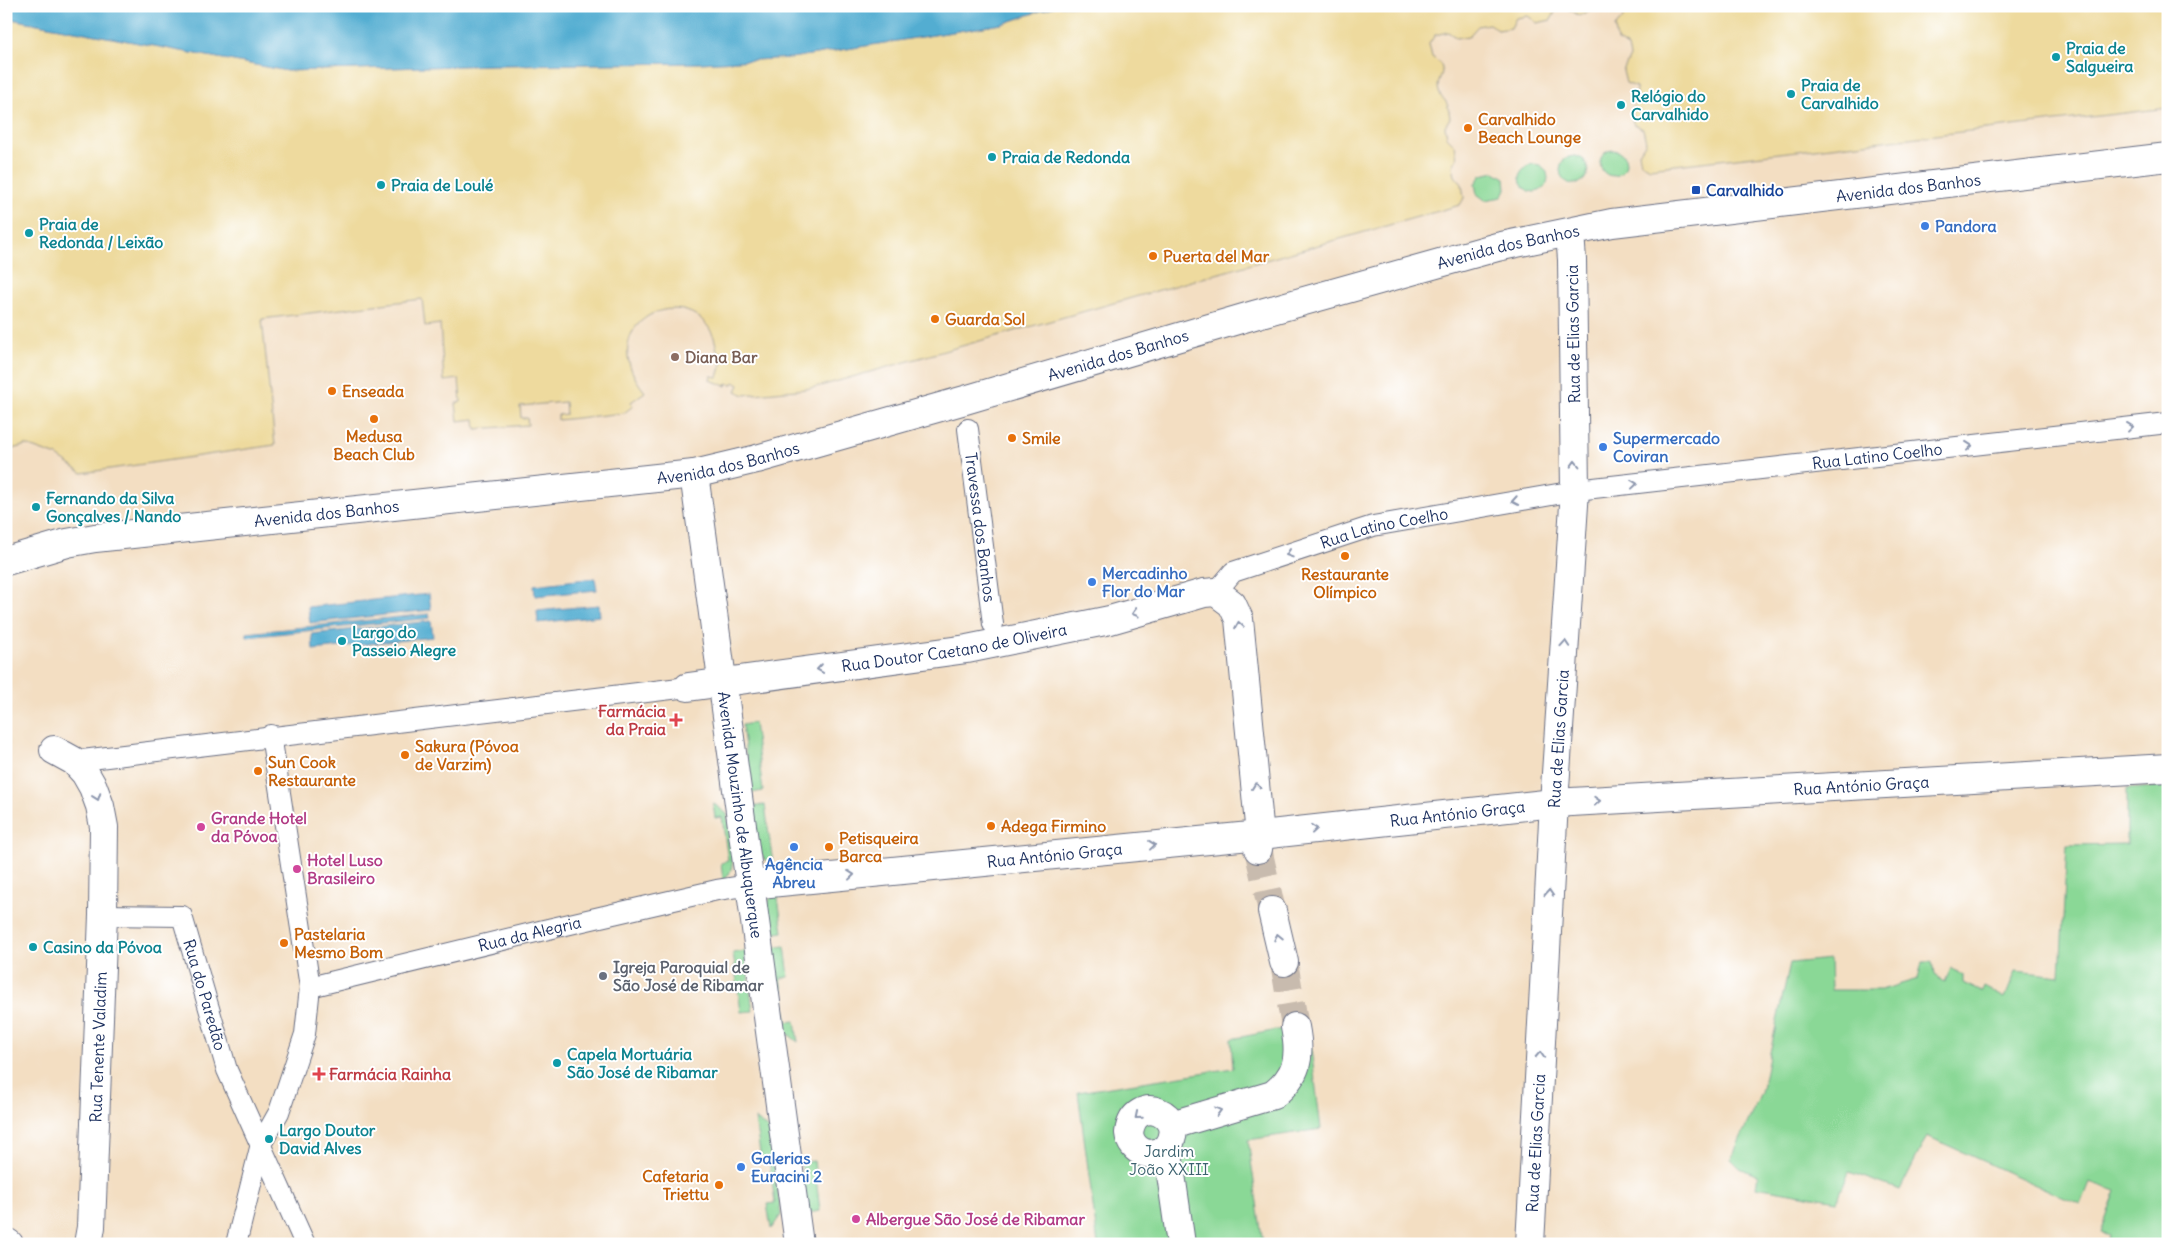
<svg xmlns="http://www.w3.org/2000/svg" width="2174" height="1250" font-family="Delius,sans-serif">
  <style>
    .green { fill: #8ad896; stroke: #52847a }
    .sand { fill: #eeda9e; stroke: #84847e }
    .water { fill: #53add1; stroke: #376e98 }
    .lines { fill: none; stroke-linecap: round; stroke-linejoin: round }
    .minor-tunnel { stroke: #c8bbae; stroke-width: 28; stroke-dasharray: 28 14; stroke-linecap: butt }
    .pedestrian-casing { stroke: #676c81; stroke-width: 22 }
    .minor-casing { stroke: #676c81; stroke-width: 30 }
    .secondary-casing { stroke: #676c81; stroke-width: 30 }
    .pedestrian { stroke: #fff; stroke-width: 20 }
    .minor { stroke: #fff; stroke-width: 28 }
    .secondary { stroke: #fff; stroke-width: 28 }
    .oneway { stroke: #8d97ae }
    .culture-dot { fill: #0f9aa8; stroke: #fff; stroke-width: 2 }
    .food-dot { fill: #e8710a; stroke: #fff; stroke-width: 2 }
    .transit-dot { fill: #1a4fb4; stroke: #fff; stroke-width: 2 }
    .shop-dot { fill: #3f7fe0; stroke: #fff; stroke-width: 2 }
    .education-dot { fill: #8d6e63; stroke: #fff; stroke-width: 2 }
    .health-dot { fill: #e0444e; stroke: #fff; stroke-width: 2 }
    .hotel-dot { fill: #d1479c; stroke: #fff; stroke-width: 2 }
    .worship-dot { fill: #6b7280; stroke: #fff; stroke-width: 2 }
    .labels { text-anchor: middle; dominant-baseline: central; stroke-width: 4; stroke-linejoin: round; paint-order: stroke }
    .culture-label { font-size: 16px; font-weight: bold; fill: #0d838f; stroke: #fff; text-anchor: start }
    .food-label { font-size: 16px; font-weight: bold; fill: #c56008; stroke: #fff; text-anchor: start }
    .street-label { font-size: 16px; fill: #1b2f5e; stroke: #fff }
    .transit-label { font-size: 16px; font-weight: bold; fill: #164399; stroke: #fff; text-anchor: start }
    .shop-label { font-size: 16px; font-weight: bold; fill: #366cbe; stroke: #fff; text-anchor: start }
    .education-label { font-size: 16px; font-weight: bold; fill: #785e54; stroke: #fff; text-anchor: start }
    .health-label { font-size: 16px; font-weight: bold; fill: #be3a42; stroke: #fff; text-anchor: end }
    .hotel-label { font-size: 16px; font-weight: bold; fill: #b23c85; stroke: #fff; text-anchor: start }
    .worship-label { font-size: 16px; font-weight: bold; fill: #5b616d; stroke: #fff; text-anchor: start }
    .park-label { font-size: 16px; fill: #3c626f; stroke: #fff }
  </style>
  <rect width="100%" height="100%" fill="#fff"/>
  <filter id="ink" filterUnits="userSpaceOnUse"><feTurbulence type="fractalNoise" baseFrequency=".02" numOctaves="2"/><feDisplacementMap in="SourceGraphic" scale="10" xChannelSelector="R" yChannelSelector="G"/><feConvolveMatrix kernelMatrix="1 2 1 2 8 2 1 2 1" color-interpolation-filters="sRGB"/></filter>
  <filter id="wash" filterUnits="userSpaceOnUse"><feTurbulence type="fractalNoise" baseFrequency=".0096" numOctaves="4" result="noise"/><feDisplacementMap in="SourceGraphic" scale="20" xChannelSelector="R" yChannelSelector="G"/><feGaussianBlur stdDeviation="1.12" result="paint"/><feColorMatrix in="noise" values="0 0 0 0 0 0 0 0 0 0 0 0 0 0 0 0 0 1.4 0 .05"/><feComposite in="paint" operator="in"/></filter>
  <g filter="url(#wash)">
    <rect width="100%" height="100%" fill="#f3dec2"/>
    <path class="green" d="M1600 163a13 13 0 1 1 26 0a13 13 0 1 1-26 0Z
      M1560 170a14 14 0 1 1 28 0a14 14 0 1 1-28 0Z
      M1520 178a14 14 0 1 1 28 0a14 14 0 1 1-28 0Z
      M 1495,172 L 1505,178 L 1506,189 L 1502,197 L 1485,200 L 1477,194 L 1475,184 L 1481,175 Z
      M 754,723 L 763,791 L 751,793 L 742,725 Z
      M 2168,786 L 2168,1244 L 2107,1244 L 2109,1235 L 2101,1232 L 2116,1191 L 2089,1182 L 2080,1205 L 1927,1136 L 1900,1190 L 1849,1172 L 1837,1201 L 1756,1187 L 1758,1176 L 1740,1168 L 1731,1159 L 1761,1093 L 1790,963 L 1830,959 L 1831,990 L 1881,990 L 1918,979 L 1922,962 L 1932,962 L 1934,975 L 1945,982 L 1951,968 L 1963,975 L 1963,983 L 1982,992 L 1984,987 L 2005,998 L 2016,971 L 2060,976 L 2067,845 L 2127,844 L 2127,789 Z
      M 713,803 L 727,814 C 729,831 741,870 723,880 L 721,863 L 728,861 L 722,817 L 715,818 Z
      M 765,805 L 773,864 C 753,858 755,824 753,806 Z
      M 777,891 L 783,932 L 770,934 C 768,918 762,902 777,891 Z
      M 785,946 L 789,977 L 781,978 L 787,1022 L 795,1021 L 798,1042 L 784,1031 L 772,948 Z
      M 745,951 L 753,1011 L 741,1012 L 733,953 Z
      M 1308,1024 L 1321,1129 L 1248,1140 L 1263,1244 L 1098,1244 L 1078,1092 L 1233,1068 L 1231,1039 Z
      M 755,1119 L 770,1130 L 781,1215 L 771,1229 L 767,1204 L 775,1203 L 769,1159 L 761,1160 Z
      M 814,1161 L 820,1211 L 808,1213 L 801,1162 Z"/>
    <path class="sand" d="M 1055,6 L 1593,6 L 1589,12 L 1578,15 L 1567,8 L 1556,10 L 1551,20 L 1537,23 L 1528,16 L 1516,18 L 1511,28 L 1498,30 L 1489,24 L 1478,26 L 1469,36 L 1457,38 L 1448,32 L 1435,35 L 1429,44 L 1432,57 C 1453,71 1434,76 1439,92 C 1440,97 1444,98 1446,102 C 1449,106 1449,113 1450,118 L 1445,126 L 1447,137 L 1455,145 L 1457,158 L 1453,166 L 1455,176 L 1462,184 L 1464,198 L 1460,205 L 824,385 L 806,389 L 744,395 L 736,391 L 739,385 L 734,382 L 732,385 L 727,383 L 726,386 L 710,380 L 711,376 L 718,377 L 725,354 L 717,351 C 716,346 715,338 712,333 C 684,279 589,324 645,392 L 631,402 L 633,406 L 624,413 L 558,420 L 558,415 L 566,414 L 565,402 L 520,406 L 521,418 L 527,418 L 528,425 L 476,429 L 475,419 L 458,421 L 456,403 L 461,402 L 459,379 L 444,381 L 440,324 L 425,326 L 422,299 L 262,319 L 275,445 L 82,473 L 57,456 L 26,445 L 6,451 L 6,18 L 287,71 L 493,65 L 700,63 L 791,58 L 1002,24 Z
      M 1621,6 L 2168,6 L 2168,108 L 1650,168 L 1641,163 L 1639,153 L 1646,142 L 1643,129 L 1633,123 L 1631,110 L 1638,101 L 1636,87 L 1626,83 L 1623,71 L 1630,57 L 1628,47 L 1617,41 L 1615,27 L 1623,18 Z"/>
    <path class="water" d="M 6,6 L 1055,6 L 1002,24 L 791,58 L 700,63 L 493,65 L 287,71 L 6,18 Z
      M 595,578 L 597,590 L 535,596 L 534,585 Z
      M 429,594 L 431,610 L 310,623 L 308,607 Z
      M 599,605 L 600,616 L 538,623 L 537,611 Z
      M 429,614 L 430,618 L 247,637 L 247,633 Z
      M 431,621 L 433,637 L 313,650 L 312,634 Z"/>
  </g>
  <g filter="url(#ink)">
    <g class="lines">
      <path class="minor-tunnel" d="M 1258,849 L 1272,911
        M 1284,962 L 1295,1027"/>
      <g class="pedestrian-casing">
        <g id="pedestrian">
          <path id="s1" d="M 968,429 L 993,624"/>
          <path id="s2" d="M 1585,489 L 2168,423"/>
          <path id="s3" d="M 1216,592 L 1233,572 L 1373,526 L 1563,493"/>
          <path d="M 74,761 L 688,687"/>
          <path id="s4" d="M 103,915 L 182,916 L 227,1070 L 305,1244"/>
          <path id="s5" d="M 310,987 L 544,930 L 717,890 L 750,885"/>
          <path d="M 236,1244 L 261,1144 L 279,1112 L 305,1034 L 310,987 L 271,735"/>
        </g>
      </g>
      <g class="minor-casing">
        <g id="minor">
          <path id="s6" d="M 688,687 L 967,649 L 1110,620 L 1204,593 L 1216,592 L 1232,604 L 1239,619 L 1260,835 L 1258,849"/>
          <path d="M 54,750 L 74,761 L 85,773 L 93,787 L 100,806 L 104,827 L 103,915 L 91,1227 L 88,1244"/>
          <path id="s7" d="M 750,885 L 1260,835 L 1554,803 L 2168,768"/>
          <path d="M 1272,911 L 1284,962"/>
          <path d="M 1172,1125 L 1273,1095 C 1298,1075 1301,1058 1295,1027"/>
          <path d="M 1167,1147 C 1153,1160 1131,1153 1129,1133 C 1134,1091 1190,1114 1167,1147 L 1181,1244"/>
          <path d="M 6,1242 L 9,1244"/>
          <path id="s8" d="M 1530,1244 L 1554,803 L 1575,490 L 1572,260 L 1570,233"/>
        </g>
      </g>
      <g class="secondary-casing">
        <g id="secondary">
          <path id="s9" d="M 694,474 L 799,1244"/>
          <path id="s10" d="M 6,561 L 67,543 L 95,538 L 694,474 L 757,459 L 965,400 L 1254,315 L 1497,247 L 1612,223 L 2168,157"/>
        </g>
      </g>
      <use href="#pedestrian" class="pedestrian"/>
      <use href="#minor" class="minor"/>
      <use href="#secondary" class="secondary"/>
    </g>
    <defs><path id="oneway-chevron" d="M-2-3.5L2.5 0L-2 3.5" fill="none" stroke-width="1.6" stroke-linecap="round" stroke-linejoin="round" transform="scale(1.25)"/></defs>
    <g class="oneway">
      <use href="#oneway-chevron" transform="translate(2130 427) rotate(-7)"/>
      <use href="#oneway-chevron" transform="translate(1969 446) rotate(-6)"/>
      <use href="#oneway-chevron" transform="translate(1575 464) rotate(-91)"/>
      <use href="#oneway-chevron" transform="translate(1634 484) rotate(-6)"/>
      <use href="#oneway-chevron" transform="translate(1515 501) rotate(170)"/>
      <use href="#oneway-chevron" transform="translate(1289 554) rotate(162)"/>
      <use href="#oneway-chevron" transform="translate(1135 613) rotate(164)"/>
      <use href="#oneway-chevron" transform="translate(1239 625) rotate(-99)"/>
      <use href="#oneway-chevron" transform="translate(1565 644) rotate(-86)"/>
      <use href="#oneway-chevron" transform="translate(820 669) rotate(172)"/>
      <use href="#oneway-chevron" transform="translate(1256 786) rotate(-96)"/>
      <use href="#oneway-chevron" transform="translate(97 797) rotate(70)"/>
      <use href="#oneway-chevron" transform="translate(1597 801) rotate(-3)"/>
      <use href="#oneway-chevron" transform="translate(1314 829) rotate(-6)"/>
      <use href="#oneway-chevron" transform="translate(1152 845) rotate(-6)"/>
      <use href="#oneway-chevron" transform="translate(851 875) rotate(-6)"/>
      <use href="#oneway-chevron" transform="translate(1549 893) rotate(-87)"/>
      <use href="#oneway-chevron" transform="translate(1278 937) rotate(-103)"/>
      <use href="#oneway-chevron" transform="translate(1540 1055) rotate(-87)"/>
      <use href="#oneway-chevron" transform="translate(1218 1111) rotate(-15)"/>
      <use href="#oneway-chevron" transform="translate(1138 1116) rotate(140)"/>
    </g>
  </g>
  <g class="culture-dot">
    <circle cx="2056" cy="57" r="5"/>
    <circle cx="1791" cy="94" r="5"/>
    <circle cx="1621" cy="105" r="5"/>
    <circle cx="992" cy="157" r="5"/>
    <circle cx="381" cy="185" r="5"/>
    <circle cx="29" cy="233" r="5"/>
    <circle cx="36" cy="507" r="5"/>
    <circle cx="342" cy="641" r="5"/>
    <circle cx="33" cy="947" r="5"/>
    <circle cx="557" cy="1063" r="5"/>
    <circle cx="269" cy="1139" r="5"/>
  </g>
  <g class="food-dot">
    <circle cx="1468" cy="128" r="5"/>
    <circle cx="1153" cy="256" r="5"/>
    <circle cx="935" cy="319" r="5"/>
    <circle cx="332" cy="391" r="5"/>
    <circle cx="374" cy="419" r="5"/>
    <circle cx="1012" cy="438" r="5"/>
    <circle cx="1345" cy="556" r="5"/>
    <circle cx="405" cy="755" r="5"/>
    <circle cx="258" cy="771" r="5"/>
    <circle cx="991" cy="826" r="5"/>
    <circle cx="829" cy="847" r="5"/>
    <circle cx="284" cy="943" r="5"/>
    <circle cx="719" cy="1185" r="5"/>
  </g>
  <rect class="transit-dot" x="1691" y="185" width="10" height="10" rx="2.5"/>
  <g class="shop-dot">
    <circle cx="1925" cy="226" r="5"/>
    <circle cx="1603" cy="447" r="5"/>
    <circle cx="1092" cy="582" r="5"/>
    <circle cx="794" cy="847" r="5"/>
    <circle cx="741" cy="1167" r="5"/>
  </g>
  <circle class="education-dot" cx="675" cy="357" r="5"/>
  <g class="health-dot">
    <path d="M673.5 712.5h5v5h5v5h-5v5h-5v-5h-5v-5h5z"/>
    <path d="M316.5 1066.5h5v5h5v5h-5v5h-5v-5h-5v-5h5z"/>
  </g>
  <g class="hotel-dot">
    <circle cx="201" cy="827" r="5"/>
    <circle cx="297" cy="869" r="5"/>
    <circle cx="856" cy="1219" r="5"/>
  </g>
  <circle class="worship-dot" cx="603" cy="976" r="5"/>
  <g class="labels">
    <g class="culture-label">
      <text x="2066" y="48">Praia de<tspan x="2066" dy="18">Salgueira</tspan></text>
      <text x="1801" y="85">Praia de<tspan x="1801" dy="18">Carvalhido</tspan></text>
      <text x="1631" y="96">Relógio do<tspan x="1631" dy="18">Carvalhido</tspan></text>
      <text x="1002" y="157">Praia de Redonda</text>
      <text x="391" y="185">Praia de Loulé</text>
      <text x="39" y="224">Praia de<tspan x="39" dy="18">Redonda / Leixão</tspan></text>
      <text x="46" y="498">Fernando da Silva<tspan x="46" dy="18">Gonçalves / Nando</tspan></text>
      <text x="352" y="632">Largo do<tspan x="352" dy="18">Passeio Alegre</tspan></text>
      <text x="43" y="947">Casino da Póvoa</text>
      <text x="567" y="1054">Capela Mortuária<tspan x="567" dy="18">São José de Ribamar</tspan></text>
      <text x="279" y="1130">Largo Doutor<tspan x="279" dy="18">David Alves</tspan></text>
    </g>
    <g class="food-label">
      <text x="1478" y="119">Carvalhido<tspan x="1478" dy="18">Beach Lounge</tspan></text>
      <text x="1163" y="256">Puerta del Mar</text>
      <text x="945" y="319">Guarda Sol</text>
      <text x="342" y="391">Enseada</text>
      <text x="374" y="436" text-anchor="middle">Medusa<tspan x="374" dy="18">Beach Club</tspan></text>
      <text x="1022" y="438">Smile</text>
      <text x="1345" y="574" text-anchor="middle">Restaurante<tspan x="1345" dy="18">Olímpico</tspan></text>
      <text x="415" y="746">Sakura (Póvoa<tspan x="415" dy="18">de Varzim)</tspan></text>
      <text x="268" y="762">Sun Cook<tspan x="268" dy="18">Restaurante</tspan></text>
      <text x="1001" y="826">Adega Firmino</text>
      <text x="839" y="838">Petisqueira<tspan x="839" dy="18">Barca</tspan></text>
      <text x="294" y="934">Pastelaria<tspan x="294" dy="18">Mesmo Bom</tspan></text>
      <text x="709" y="1176" text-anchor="end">Cafetaria<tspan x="709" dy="18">Triettu</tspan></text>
    </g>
    <g class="street-label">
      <text stroke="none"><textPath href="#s10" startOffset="1945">Avenida dos Banhos</textPath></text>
      <text stroke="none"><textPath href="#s10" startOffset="1540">Avenida dos Banhos</textPath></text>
      <text transform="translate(1573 334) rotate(-91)">Rua de Elias Garcia</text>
      <text stroke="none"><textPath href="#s10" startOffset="1135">Avenida dos Banhos</textPath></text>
      <text stroke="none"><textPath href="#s2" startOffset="294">Rua Latino Coelho</textPath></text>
      <text stroke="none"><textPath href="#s10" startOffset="730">Avenida dos Banhos</textPath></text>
      <text stroke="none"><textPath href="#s10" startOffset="325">Avenida dos Banhos</textPath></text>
      <text stroke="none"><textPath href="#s1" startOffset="99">Travessa dos Banhos</textPath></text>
      <text stroke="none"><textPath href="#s3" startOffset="184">Rua Latino Coelho</textPath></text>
      <text stroke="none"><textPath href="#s6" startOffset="269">Rua Doutor Caetano de Oliveira</textPath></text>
      <text stroke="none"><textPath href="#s8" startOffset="506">Rua de Elias Garcia</textPath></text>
      <text stroke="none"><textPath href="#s7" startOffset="1116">Rua António Graça</textPath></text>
      <text stroke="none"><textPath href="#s7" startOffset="711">Rua António Graça</textPath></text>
      <text stroke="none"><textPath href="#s9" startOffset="344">Avenida Mouzinho de Albuquerque</textPath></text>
      <text stroke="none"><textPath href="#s7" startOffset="306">Rua António Graça</textPath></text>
      <text stroke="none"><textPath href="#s5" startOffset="226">Rua da Alegria</textPath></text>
      <text stroke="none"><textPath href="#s4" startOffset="161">Rua do Paredão</textPath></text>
      <text transform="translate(98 1047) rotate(-88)">Rua Tenente Valadim</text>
      <text stroke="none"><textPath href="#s8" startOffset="101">Rua de Elias Garcia</textPath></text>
    </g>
    <g class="transit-label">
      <text x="1706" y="190">Carvalhido</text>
    </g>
    <g class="shop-label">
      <text x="1935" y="226">Pandora</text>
      <text x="1613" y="438">Supermercado<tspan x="1613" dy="18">Coviran</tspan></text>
      <text x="1102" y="573">Mercadinho<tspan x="1102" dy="18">Flor do Mar</tspan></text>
      <text x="794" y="864" text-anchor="middle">Agência<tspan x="794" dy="18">Abreu</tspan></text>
      <text x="751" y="1158">Galerias<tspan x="751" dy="18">Euracini 2</tspan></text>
    </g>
    <g class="education-label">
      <text x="685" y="357">Diana Bar</text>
    </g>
    <g class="health-label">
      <text x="666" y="711">Farmácia<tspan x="666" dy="18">da Praia</tspan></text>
      <text x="329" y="1074" text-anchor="start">Farmácia Rainha</text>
    </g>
    <g class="hotel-label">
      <text x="211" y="818">Grande Hotel<tspan x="211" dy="18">da Póvoa</tspan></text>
      <text x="307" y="860">Hotel Luso<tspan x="307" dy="18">Brasileiro</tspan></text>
      <text x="866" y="1219">Albergue São José de Ribamar</text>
    </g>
    <g class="worship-label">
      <text x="613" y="967">Igreja Paroquial de<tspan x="613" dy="18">São José de Ribamar</tspan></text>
    </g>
    <g class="park-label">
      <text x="1169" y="1151">Jardim<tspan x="1169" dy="18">João XXIII</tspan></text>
    </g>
  </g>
  <rect width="2174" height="1250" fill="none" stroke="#fff" stroke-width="25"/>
</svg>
